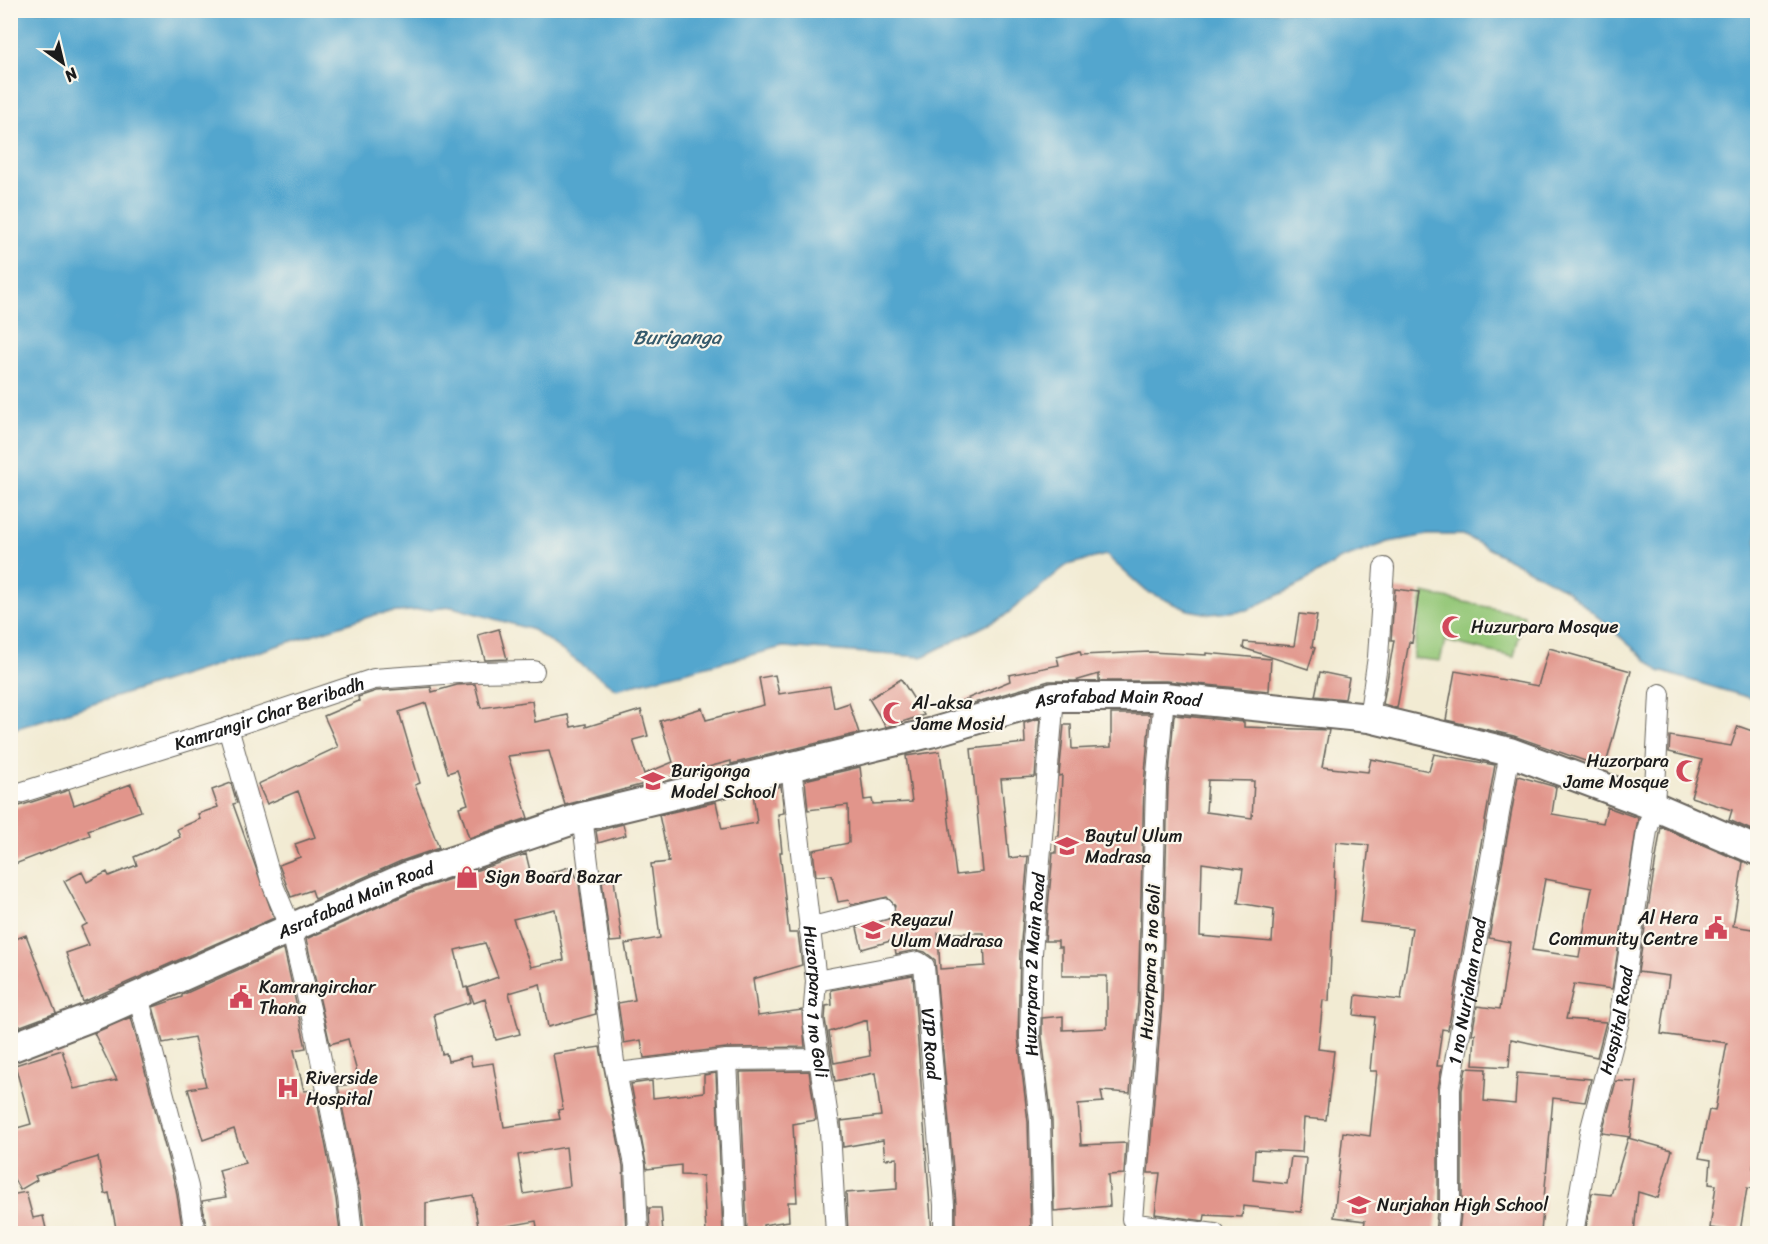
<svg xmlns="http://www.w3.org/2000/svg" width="1768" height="1244" font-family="Sriracha,sans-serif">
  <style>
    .green { fill: #94c778; stroke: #58724a; stroke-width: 1.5 }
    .water { fill: #53a6ce; stroke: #386175; stroke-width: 1.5 }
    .building { fill: #e1958b; fill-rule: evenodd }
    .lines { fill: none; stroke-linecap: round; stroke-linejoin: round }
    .street-casing { stroke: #67645c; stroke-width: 22 }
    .secondary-casing { stroke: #67645c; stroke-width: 32 }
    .street { stroke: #fff; stroke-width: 20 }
    .secondary { stroke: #fff; stroke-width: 28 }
    .labels { text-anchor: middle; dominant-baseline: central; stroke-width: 4.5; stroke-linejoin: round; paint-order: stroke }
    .poi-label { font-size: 18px; fill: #1c1c1c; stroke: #fbf7ec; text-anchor: start }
    .street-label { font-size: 18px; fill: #1c1c1c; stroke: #fbf7ec }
    .water-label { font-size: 20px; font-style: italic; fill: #355a6c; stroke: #fbf7ec }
  </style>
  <rect width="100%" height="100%" fill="#fbf7ec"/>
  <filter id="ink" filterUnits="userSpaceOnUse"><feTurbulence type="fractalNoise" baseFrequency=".0167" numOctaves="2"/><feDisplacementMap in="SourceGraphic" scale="12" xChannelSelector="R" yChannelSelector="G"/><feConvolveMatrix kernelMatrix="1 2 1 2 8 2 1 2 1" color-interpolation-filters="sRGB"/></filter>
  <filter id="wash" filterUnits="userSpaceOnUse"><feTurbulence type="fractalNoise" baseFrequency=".008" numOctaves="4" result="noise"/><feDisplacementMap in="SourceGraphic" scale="24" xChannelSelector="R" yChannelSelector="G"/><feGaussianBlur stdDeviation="1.35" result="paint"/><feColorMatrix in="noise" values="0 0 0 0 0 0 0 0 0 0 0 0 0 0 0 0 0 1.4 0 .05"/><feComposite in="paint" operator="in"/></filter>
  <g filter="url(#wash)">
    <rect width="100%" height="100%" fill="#f2ebd3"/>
    <path class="green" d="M 1423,593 L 1524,615 L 1514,657 L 1445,641 L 1440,661 L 1413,658 Z"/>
    <path class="water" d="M 11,10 L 1757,11 L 1757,700 L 1659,671 L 1567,590 L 1463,535 L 1428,535 L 1389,542 L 1339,560 L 1297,586 L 1248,610 L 1210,614 L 1188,610 L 1146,591 L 1106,555 L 1067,565 L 1003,617 L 922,657 L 783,647 L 616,689 L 533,630 L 452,607 L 378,614 L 11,730 Z"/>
    <g id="blocks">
      <path class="building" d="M 1395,589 L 1419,592 L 1412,643 L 1409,642 L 1397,708 L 1383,704 L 1394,640 L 1391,640 Z
        M 1299,614 L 1317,616 L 1312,647 L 1315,648 L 1308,669 L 1243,648 L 1244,642 L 1294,646 Z
        M 499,629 L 507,659 L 485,660 L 478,635 Z
        M 1549,648 L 1631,671 L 1605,768 L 1514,736 L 1446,720 L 1455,671 L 1538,686 Z
        M 1080,651 L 1081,655 L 1150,652 L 1206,655 L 1206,653 L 1271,659 L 1269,691 L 1166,681 L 1099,681 L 1099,674 L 1075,681 L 1049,681 L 960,707 L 959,702 L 1010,681 L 1009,675 L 1059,665 L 1057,657 Z
        M 1320,672 L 1349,678 L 1345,699 L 1315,696 Z
        M 775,675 L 779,694 L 830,686 L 834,708 L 849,703 L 859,733 L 731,764 L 731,761 L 565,805 L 549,751 L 508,756 L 528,818 L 469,838 L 459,807 L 468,804 L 457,770 L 448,773 L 426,703 L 399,712 L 420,783 L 415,785 L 439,848 L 401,861 L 315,899 L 312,890 L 291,897 L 279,865 L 300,857 L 295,844 L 315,837 L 298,791 L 267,804 L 258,784 L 338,747 L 324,716 L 359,701 L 358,697 L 376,691 L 431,687 L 432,692 L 457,685 L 475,684 L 481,708 L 532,701 L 535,722 L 568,715 L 571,727 L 586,724 L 586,727 L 641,710 L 648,736 L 633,740 L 644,774 L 673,762 L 660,721 L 702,708 L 706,720 L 764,705 L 759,678 Z
        M 901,679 L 924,715 L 886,727 L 869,699 Z
        M 1111,714 L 1150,714 L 1144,785 L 1138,1002 L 1130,1093 L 1101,1091 L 1103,1102 L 1078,1104 L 1081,1145 L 1126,1143 L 1124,1174 L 1108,1175 L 1110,1206 L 1054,1211 L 1052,1121 L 1042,1036 L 1042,1018 L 1063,1016 L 1063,1030 L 1107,1028 L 1107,976 L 1062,976 L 1062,947 L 1058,947 L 1058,941 L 1045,941 L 1053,853 L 1056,853 L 1056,836 L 1059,836 L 1062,775 L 1059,776 L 1064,725 L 1071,725 L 1072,749 L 1111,747 Z
        M 1174,715 L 1244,722 L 1244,727 L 1329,730 L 1322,767 L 1368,772 L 1371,759 L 1429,771 L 1434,754 L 1495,765 L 1448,1030 L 1442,1029 L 1437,1066 L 1442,1066 L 1438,1089 L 1438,1203 L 1435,1233 L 1363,1233 L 1365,1221 L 1334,1217 L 1343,1132 L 1370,1136 L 1377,1071 L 1370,1071 L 1375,1017 L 1354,1015 L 1356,995 L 1401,1000 L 1412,928 L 1360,922 L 1369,845 L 1336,842 L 1329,1001 L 1323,1000 L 1318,1049 L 1334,1051 L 1326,1120 L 1304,1118 L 1302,1152 L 1255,1150 L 1253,1180 L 1287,1184 L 1291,1157 L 1306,1158 L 1301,1212 L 1243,1206 L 1242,1217 L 1205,1215 L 1204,1221 L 1155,1214 L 1160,1173 L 1148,1173 L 1162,1004 L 1168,786 ZM 1208,780 L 1254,781 L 1252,818 L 1206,812 ZM 1202,863 L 1243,869 L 1238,903 L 1274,909 L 1272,942 L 1200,936 Z
        M 1040,718 L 1035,777 L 1001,779 L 1009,858 L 1028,856 L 1020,953 L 1018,1037 L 1028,1122 L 1031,1233 L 1005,1233 L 1005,1230 L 956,1232 L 956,1204 L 935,960 L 925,952 L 917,950 L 896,954 L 894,940 L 862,949 L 857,928 L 892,918 L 895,906 L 887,897 L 851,905 L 849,900 L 838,902 L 832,875 L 816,876 L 813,850 L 849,843 L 848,805 L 808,810 L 805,780 L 860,767 L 864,800 L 872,799 L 873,804 L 912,802 L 906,756 L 940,751 L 956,875 L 983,872 L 971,749 L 1025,743 L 1024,723 ZM 938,933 L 984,933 L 985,966 L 940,969 Z
        M 1738,726 L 1758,733 L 1758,833 L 1729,820 L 1732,810 L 1691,797 L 1702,760 L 1669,752 L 1670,736 L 1731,746 Z
        M 1518,776 L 1556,787 L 1552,814 L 1603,823 L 1607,807 L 1638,818 L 1612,989 L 1574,984 L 1566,1019 L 1606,1022 L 1597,1057 L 1511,1039 L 1509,1067 L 1473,1065 L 1475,1034 L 1472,1034 L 1477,1006 L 1500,1009 L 1510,942 L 1489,938 ZM 1545,879 L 1592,888 L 1579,957 L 1532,950 Z
        M 231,783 L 237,803 L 233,804 L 274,918 L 83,1002 L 66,953 L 89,945 L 81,927 L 87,924 L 64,881 L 82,872 L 87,882 L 107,872 L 109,876 L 137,865 L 134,857 L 180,837 L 177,829 L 200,819 L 198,814 L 218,807 L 212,790 Z
        M 131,784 L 141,811 L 88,830 L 90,835 L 10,866 L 10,809 L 69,790 L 74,805 Z
        M 781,786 L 784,813 L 778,814 L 782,852 L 780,852 L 789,933 L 798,933 L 802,965 L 753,979 L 758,1016 L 802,1010 L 805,1047 L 726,1048 L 644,1058 L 641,1040 L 624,1043 L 618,1003 L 635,1000 L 625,944 L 660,938 L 651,864 L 669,862 L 659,815 L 716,802 L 722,829 L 757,823 L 753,793 Z
        M 623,824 L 626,835 L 598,843 L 596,831 Z
        M 1661,827 L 1743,862 L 1733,926 L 1758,930 L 1758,1136 L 1753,1168 L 1758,1168 L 1758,1189 L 1747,1188 L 1740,1232 L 1710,1228 L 1716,1185 L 1709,1184 L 1711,1160 L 1699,1158 L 1709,1110 L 1715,1111 L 1727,1043 L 1661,1034 L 1669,976 L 1638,972 Z
        M 526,854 L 532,879 L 572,866 L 579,884 L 596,1014 L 548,1027 L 540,984 L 509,993 L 520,1034 L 496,1040 L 485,999 L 474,1003 L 468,988 L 498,977 L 485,943 L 455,950 L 464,988 L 467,987 L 471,1002 L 434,1014 L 442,1054 L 446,1053 L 448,1061 L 470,1056 L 472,1066 L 493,1063 L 504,1127 L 560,1119 L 558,1110 L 563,1109 L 553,1054 L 600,1047 L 623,1166 L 626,1231 L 608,1233 L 538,1233 L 536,1221 L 502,1227 L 504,1233 L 479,1233 L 473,1195 L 426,1203 L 426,1233 L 364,1233 L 360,1195 L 338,1086 L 360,1083 L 348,1039 L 330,1044 L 306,939 L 414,891 ZM 555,909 L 564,960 L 531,967 L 513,919 ZM 566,1147 L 570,1186 L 524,1194 L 518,1155 Z
        M 614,879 L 622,941 L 610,942 L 602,881 Z
        M 26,935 L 56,1013 L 10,1030 L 10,941 Z
        M 284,949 L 306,1048 L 294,1050 L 304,1091 L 315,1090 L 336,1199 L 340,1233 L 207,1233 L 202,1201 L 226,1197 L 219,1170 L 245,1163 L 234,1129 L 203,1140 L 188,1089 L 206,1086 L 194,1037 L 163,1043 L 153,1007 L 182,997 L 182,995 Z
        M 913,975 L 932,1233 L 848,1233 L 846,1193 L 897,1189 L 897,1158 L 885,1159 L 883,1140 L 843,1147 L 841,1121 L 881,1116 L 875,1073 L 835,1081 L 825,1019 L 826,1006 L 832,1005 L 831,990 ZM 867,1020 L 870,1056 L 834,1063 L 829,1032 Z
        M 131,1017 L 176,1189 L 183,1233 L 117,1233 L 109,1193 L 105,1194 L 98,1157 L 35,1176 L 37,1180 L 20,1190 L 10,1172 L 10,1130 L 31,1124 L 15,1065 L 62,1050 L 74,1089 L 117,1080 L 94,1033 Z
        M 1466,1068 L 1486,1069 L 1484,1101 L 1515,1104 L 1517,1073 L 1591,1079 L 1585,1102 L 1553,1098 L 1541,1232 L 1497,1229 L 1496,1233 L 1459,1231 L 1462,1204 L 1462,1090 Z
        M 809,1071 L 816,1120 L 793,1124 L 797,1202 L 788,1202 L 789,1221 L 763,1225 L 763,1230 L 747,1231 L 740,1072 Z
        M 716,1073 L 723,1233 L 706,1233 L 703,1176 L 681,1175 L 681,1165 L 647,1169 L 631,1084 L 652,1081 L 653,1098 L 704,1092 L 704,1075 Z
        M 1616,1081 L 1637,1082 L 1630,1137 L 1602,1133 Z
        M 1628,1138 L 1672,1150 L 1658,1198 L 1638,1192 L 1634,1233 L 1585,1233 L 1592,1193 L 1611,1195 Z
        M 26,1192 L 33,1218 L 43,1216 L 47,1233 L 10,1233 L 10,1195 Z
        M 649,1208 L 661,1208 L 663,1233 L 650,1233 Z"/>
    </g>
  </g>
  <g filter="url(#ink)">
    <use href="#blocks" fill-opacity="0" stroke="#67645c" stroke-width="1.5"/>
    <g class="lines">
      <g class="street-casing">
        <g id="street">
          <path d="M 1164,697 L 1156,785 L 1150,1003 L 1132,1219 L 1136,1224 L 1215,1234"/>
          <path d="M 1369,718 L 1378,657 L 1384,568"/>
          <path d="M 228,728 L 272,883 L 291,928 L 316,1034 L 348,1197 L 352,1234"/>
          <path id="s1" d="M 791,767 L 816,981 L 813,1019 L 830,1131 L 836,1234"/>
          <path id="s2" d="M 10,796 L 228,728 L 374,679 L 472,672 L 534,671"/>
          <path d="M 582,817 L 614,1062 L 635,1165 L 638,1234"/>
          <path d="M 809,928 L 884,909"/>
          <path id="s3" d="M 816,981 L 918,962 L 924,966 L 944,1205 L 944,1234"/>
          <path d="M 138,996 L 188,1187 L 195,1234"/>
          <path d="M 727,1060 L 735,1234"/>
          <path d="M 618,1073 L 727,1060 L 820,1059"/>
          <path id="s4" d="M 1043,1234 L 1040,1121 L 1030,1037 L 1032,953 L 1054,697"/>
          <path id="s5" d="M 1447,1234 L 1450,1204 L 1450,1089 L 1510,752"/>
          <path id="s6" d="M 1573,1234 L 1590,1132 L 1619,1021 L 1647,831 L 1654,806 L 1660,694"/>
        </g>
      </g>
      <g class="secondary-casing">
        <g id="secondary">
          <path id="s7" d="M 10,1048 L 91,1017 L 408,876 L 582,817 L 930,733 L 1054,697 L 1164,697 L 1369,718 L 1510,752 L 1654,806 L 1758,851"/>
        </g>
      </g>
      <use href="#street" class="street"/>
      <use href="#secondary" class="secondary"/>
    </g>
  </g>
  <defs>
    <g id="mosque-bare" transform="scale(1.8)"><path d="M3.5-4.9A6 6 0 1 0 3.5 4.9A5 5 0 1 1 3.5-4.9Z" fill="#d1495b" stroke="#fbf7ec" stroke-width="2.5" paint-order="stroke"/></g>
    <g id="school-bare" transform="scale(1.8)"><path d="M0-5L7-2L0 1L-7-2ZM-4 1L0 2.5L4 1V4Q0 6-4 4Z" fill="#d1495b" stroke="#fbf7ec" stroke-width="2.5" paint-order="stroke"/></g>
    <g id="shop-bare" transform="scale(1.8)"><path d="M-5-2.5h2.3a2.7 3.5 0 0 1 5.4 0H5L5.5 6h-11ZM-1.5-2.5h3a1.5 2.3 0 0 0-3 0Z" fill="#d1495b" stroke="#fbf7ec" stroke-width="2.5" paint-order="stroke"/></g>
    <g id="civic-bare" transform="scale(1.8)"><path d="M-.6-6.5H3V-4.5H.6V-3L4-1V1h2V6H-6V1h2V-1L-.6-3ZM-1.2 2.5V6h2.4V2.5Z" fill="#d1495b" stroke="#fbf7ec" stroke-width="2.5" paint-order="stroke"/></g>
    <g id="hospital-bare" transform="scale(1.8)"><path d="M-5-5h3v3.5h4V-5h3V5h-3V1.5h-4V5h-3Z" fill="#d1495b" stroke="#fbf7ec" stroke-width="2.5" paint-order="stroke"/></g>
  </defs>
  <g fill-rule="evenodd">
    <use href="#mosque-bare" x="1453" y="627"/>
    <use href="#mosque-bare" x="894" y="713"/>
    <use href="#mosque-bare" x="1687" y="771"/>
    <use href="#school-bare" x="653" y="781"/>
    <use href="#school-bare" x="1067" y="846"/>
    <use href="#shop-bare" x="467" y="877"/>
    <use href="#civic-bare" x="1716" y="928"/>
    <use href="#school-bare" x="873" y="930"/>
    <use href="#civic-bare" x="241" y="997"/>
    <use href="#hospital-bare" x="288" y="1088"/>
    <use href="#school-bare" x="1359" y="1205"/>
  </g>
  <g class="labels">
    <g class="poi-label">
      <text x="1471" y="627">Huzurpara Mosque</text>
      <text x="912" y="703">Al-aksa<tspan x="912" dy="21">Jame Mosid</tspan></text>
      <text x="1669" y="761" text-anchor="end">Huzorpara<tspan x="1669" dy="21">Jame Mosque</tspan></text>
      <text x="671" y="771">Burigonga<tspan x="671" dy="21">Model School</tspan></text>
      <text x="1085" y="836">Baytul Ulum<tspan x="1085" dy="21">Madrasa</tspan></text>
      <text x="485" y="877">Sign Board Bazar</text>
      <text x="1698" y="918" text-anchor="end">Al Hera<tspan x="1698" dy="21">Community Centre</tspan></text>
      <text x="891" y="920">Reyazul<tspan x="891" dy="21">Ulum Madrasa</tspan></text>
      <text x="259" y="987">Kamrangirchar<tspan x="259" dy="21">Thana</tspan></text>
      <text x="306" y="1078">Riverside<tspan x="306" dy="21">Hospital</tspan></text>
      <text x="1377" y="1205">Nurjahan High School</text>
    </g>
    <g class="street-label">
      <text stroke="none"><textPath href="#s7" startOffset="1168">Asrafabad Main Road</textPath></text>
      <text stroke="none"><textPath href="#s2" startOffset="272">Kamrangir Char Beribadh</textPath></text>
      <text stroke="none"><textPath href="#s7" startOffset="376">Asrafabad Main Road</textPath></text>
      <text transform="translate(1150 962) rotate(-87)">Huzorpara 3 no Goli</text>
      <text stroke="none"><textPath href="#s4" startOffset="270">Huzorpara 2 Main Road</textPath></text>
      <text stroke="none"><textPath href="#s5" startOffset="244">1 no Nurjahan road</textPath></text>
      <text stroke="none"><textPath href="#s1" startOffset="236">Huzorpara 1 no Goli</textPath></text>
      <text stroke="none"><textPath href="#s6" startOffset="218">Hospital Road</textPath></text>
      <text stroke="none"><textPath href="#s3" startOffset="189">VIP Road</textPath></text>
    </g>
    <g class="water-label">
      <text x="677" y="337">Buriganga</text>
    </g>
  </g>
  <rect width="1768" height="1244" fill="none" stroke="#fbf7ec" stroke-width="36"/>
  <g transform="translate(63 63) rotate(146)" stroke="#fbf7ec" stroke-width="4.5" paint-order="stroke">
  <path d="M0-4.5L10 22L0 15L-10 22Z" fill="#1c1c1c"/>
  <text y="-9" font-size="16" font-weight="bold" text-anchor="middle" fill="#1c1c1c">N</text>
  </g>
</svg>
